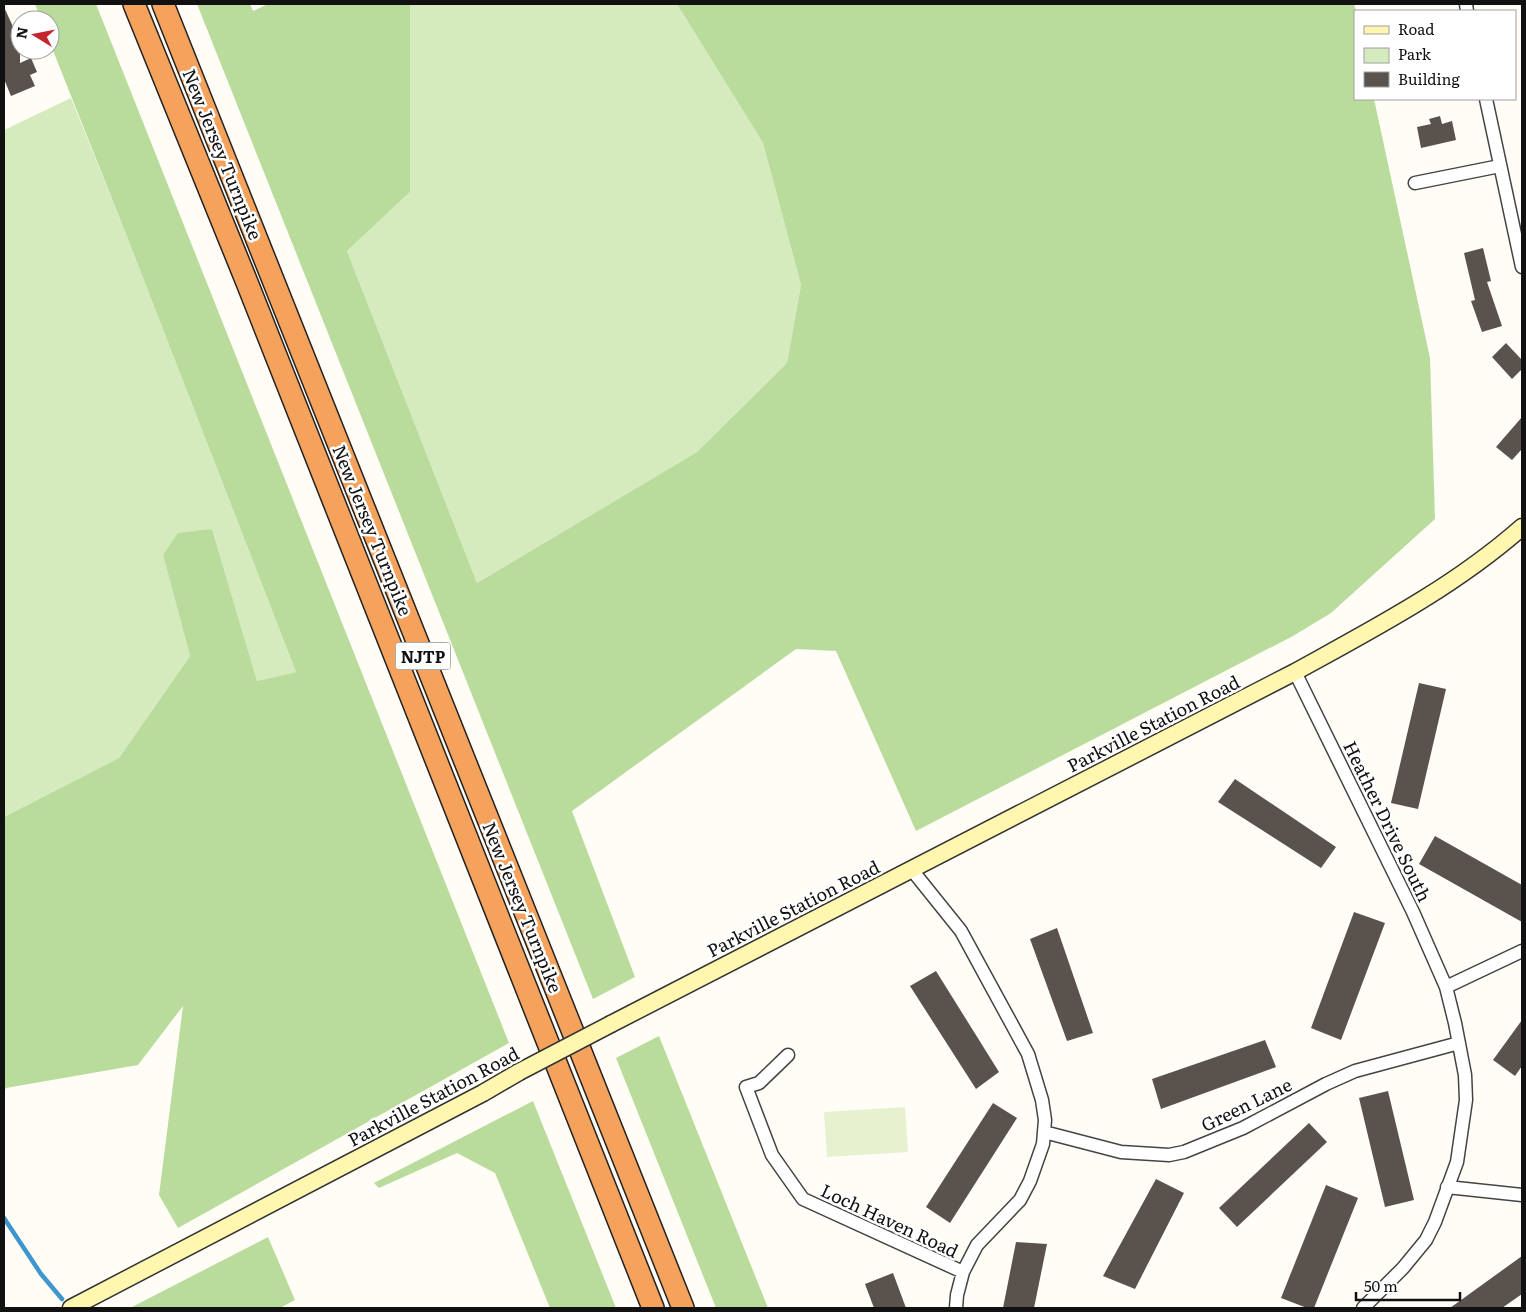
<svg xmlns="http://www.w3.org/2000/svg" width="1526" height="1312" font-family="Literata,serif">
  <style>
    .green { fill: #d5ebbd }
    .forest { fill: #b9dc9c }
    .pitch { fill: #e6f2cf }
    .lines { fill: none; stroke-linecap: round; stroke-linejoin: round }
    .stream { stroke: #3f96cf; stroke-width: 4.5 }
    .building { fill: #5a524d }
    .street-casing { stroke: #444; stroke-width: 15 }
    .secondary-casing { stroke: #333; stroke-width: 19 }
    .highway-casing { stroke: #222; stroke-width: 24 }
    .street { stroke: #fff; stroke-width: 12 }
    .secondary { stroke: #fff6b0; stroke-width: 16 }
    .highway { stroke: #f5a25d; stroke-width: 21 }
    .secondary-bridge-casing { stroke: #333; stroke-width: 19; stroke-linecap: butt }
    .secondary-bridge { stroke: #fff6b0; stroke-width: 16 }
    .labels { text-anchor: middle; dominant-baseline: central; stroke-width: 5; stroke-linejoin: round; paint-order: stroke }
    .shield { fill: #fff; stroke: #585858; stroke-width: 1 }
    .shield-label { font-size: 16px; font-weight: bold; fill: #111 }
    .street-label { font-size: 18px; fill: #111; stroke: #fff }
  </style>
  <rect width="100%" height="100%" fill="#fffdf5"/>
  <path class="green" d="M 410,4 L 677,4 L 763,143 L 801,285 L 787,363 L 697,452 L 477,583 L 347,251 L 410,192 Z
    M 71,98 L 126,234 L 296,672 L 257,681 L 212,529 L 163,555 L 190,656 L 119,758 L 4,817 L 4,130 Z"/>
  <path class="forest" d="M 35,4 L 96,4 L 509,1043 L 178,1228 L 159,1195 L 183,1006 L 138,1065 L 6,1088 L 4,1091 L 4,817 L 119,758 L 190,656 L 163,555 L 178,533 L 212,529 L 257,681 L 296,672 L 126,234 L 50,43 L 50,20 L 41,20 Z
    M 197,4 L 250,4 L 253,11 L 268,4 L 410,4 L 410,192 L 347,251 L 477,583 L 697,452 L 787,363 L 801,285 L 763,143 L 677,4 L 1354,4 L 1356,11 L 1355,99 L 1374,99 L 1430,358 L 1435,519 L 1331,613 L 1293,636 L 916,831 L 836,651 L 796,649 L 572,811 L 635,977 L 593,999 Z
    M 659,1036 L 768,1308 L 716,1308 L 616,1058 Z
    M 533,1101 L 616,1308 L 550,1308 L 495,1173 L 457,1153 L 379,1188 L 374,1183 Z
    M 268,1237 L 295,1300 L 280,1308 L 130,1308 Z"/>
  <path class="pitch" d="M 905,1107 L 908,1152 L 827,1157 L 824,1112 Z"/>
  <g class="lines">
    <path class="stream" d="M 4,1218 L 41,1274 L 62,1299"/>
  </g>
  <path class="building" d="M 4,7 L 20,42 L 20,63 L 31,58 L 37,72 L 30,75 L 35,86 L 11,96 L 4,79 Z
    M 1440,116 L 1442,124 L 1452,121 L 1456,140 L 1421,148 L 1417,127 L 1431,124 L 1429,119 Z
    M 1483,248 L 1491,281 L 1487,282 L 1502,326 L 1482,332 L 1471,301 L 1475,300 L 1464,253 Z
    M 1506,343 L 1522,360 L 1522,369 L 1512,379 L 1492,357 Z
    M 1522,417 L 1522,449 L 1512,460 L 1496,447 Z
    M 1419,683 L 1446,689 L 1418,809 L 1391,803 Z
    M 1235,779 L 1336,847 L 1321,868 L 1218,802 Z
    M 1435,836 L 1522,885 L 1522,922 L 1419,864 Z
    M 1354,912 L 1385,923 L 1341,1040 L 1311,1028 Z
    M 1057,928 L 1093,1033 L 1067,1041 L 1030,939 Z
    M 936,971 L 999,1072 L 976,1089 L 910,986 Z
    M 1522,1020 L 1522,1066 L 1515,1076 L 1493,1060 Z
    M 1265,1040 L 1276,1067 L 1161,1109 L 1152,1079 Z
    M 1388,1091 L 1414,1200 L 1385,1207 L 1359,1098 Z
    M 993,1103 L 1017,1118 L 950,1223 L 926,1207 Z
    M 1309,1123 L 1327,1142 L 1237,1227 L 1219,1208 Z
    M 1156,1179 L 1184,1193 L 1135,1289 L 1103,1276 Z
    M 1326,1185 L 1358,1198 L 1314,1308 L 1307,1308 L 1281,1298 Z
    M 1016,1242 L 1047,1244 L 1034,1308 L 1003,1308 Z
    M 1522,1256 L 1522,1294 L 1502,1308 L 1450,1308 Z
    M 893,1273 L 906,1308 L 874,1308 L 865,1284 Z"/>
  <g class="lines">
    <g class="street-casing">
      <path id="street" d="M 1466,4 L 1467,11
        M 1486,99 L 1522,267
        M 1415,183 L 1500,166
        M 1295,672 L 1413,912 L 1446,987 L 1455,1023 L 1465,1075 L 1466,1100 L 1457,1162 L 1435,1222 L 1426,1240 L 1403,1268 L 1363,1308
        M 912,870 L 961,931 L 1028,1054 L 1042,1100 L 1045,1120 L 1043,1144 L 1030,1181 L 1020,1200 L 977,1245 L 963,1272 L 957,1295 L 956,1308
        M 1446,987 L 1522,951
        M 788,1055 L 759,1083 L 746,1087 L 772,1155 L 803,1199 L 963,1272
        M 1044,1132 L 1121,1152 L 1169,1155 L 1184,1152 L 1243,1128 L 1326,1084 L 1355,1071 L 1459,1043
        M 1447,1187 L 1522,1195"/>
    </g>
    <g class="secondary-casing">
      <path id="secondary" d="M 611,1024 L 1295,672 C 1373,629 1454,587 1522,527
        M 71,1308 L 483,1093 L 519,1072"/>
    </g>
    <g class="highway-casing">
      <path id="highway" d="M 134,4 L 248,285 L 653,1308
        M 163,4 L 683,1308"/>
    </g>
    <use href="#street" class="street"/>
    <use href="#secondary" class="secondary"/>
    <use href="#highway" class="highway"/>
    <g class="secondary-bridge-casing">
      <path id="secondary-bridge" d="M 519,1072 L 611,1024"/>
    </g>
    <use href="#secondary-bridge" class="secondary-bridge"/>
  </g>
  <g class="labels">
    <rect class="shield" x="395.5" y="642.5" width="55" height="27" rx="4"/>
    <g class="shield-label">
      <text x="423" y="656">NJTP</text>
    </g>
    <g class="street-label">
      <text transform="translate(223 154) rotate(68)">New Jersey Turnpike</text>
      <text transform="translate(373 530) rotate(68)">New Jersey Turnpike</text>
      <text transform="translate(1153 723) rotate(-27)">Parkville Station Road</text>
      <text transform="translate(1388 821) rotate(64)">Heather Drive South</text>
      <text transform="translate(523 907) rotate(68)">New Jersey Turnpike</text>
      <text transform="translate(793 908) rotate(-27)">Parkville Station Road</text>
      <text transform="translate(433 1096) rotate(-28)">Parkville Station Road</text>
      <text transform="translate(1246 1104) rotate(-26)">Green Lane</text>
      <text transform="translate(890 1220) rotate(25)">Loch Haven Road</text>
    </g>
  </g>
  <rect width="1526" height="1312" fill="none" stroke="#111111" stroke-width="10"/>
  <rect x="1354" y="10" width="162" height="90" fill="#ffffff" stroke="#a0a0a0"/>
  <rect x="1364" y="26" width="25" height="8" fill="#fff6b0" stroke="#a0a0a0"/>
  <text x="1398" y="35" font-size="15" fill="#111111">Road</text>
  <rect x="1364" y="48" width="25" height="15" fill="#d5ebbd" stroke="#a0a0a0"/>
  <text x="1398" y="60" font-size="15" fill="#111111">Park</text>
  <rect x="1364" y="72" width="25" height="15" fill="#5a524d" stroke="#a0a0a0"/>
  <text x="1398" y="85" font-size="15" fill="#111111">Building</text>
  <g transform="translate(35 35) rotate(280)"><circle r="24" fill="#ffffff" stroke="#a0a0a0"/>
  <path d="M0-4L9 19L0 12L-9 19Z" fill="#c4262e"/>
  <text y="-8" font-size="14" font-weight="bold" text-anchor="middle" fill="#111111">N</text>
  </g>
  <path d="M1356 1292v8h104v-8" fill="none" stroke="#111111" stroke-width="2.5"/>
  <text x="1364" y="1292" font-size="15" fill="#111111" stroke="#ffffff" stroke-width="4" paint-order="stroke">50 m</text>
</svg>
